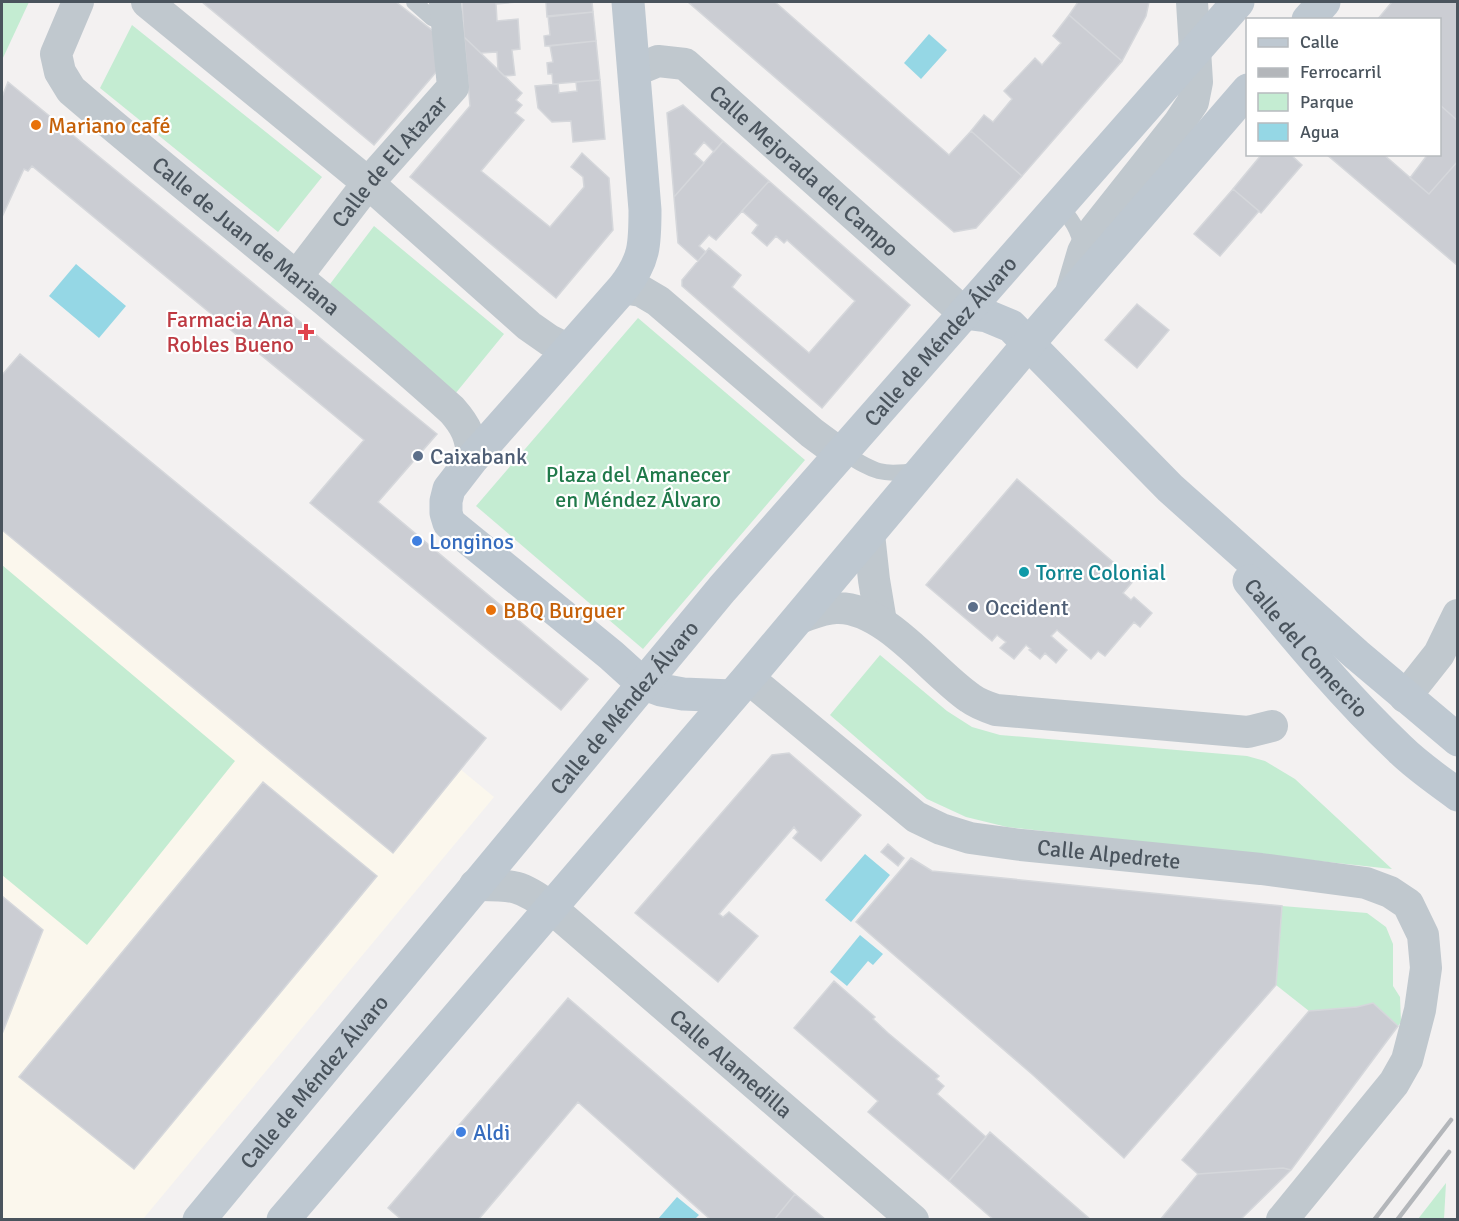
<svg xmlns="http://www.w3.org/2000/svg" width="1459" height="1221" font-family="Signika,sans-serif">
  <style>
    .commercial { fill: #fbf7ed }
    .green { fill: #c4ecd2 }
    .water { fill: #95d7e5 }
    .building { fill: #cbcdd3; stroke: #d5d7db; stroke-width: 1.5 }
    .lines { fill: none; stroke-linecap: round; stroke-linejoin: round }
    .lane { stroke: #c0c8ce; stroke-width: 16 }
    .street { stroke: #c0c8ce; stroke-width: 32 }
    .secondary { stroke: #bec8d1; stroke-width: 33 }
    .rail { stroke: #b3b6ba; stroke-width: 4.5 }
    .food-dot { fill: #e8710a; stroke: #fff; stroke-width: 2 }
    .health-dot { fill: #e0444e; stroke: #fff; stroke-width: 2 }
    .service-dot { fill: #5c6f8a; stroke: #fff; stroke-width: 2 }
    .shop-dot { fill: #3f7fe0; stroke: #fff; stroke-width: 2 }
    .culture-dot { fill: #0f9aa8; stroke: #fff; stroke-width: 2 }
    .labels { text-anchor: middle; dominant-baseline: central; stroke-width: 4.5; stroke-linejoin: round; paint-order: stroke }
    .food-label { font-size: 22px; fill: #c56008; stroke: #fff; text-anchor: start }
    .street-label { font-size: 22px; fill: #4a545d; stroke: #fff }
    .health-label { font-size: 22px; fill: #be3a42; stroke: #fff; text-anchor: end }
    .service-label { font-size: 22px; fill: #4e5e75; stroke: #fff; text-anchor: start }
    .park-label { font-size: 22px; fill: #20794a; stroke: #fff }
    .shop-label { font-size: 22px; fill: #366cbe; stroke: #fff; text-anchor: start }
    .culture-label { font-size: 22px; fill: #0d838f; stroke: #fff; text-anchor: start }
  </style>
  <rect width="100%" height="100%" fill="#f3f1f1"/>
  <path class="commercial" d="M 2,391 L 494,797 L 143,1219 L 2,1219 Z"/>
  <path class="green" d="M 2,2 L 29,2 L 2,60 Z
    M 132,25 L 322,177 L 278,232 L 100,88 Z
    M 374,226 L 504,334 L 455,394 L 327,288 Z
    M 638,318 L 805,460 L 643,649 L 476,506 Z
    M 2,565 L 235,761 L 87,945 L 2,875 Z
    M 880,655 L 947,711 L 972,727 L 1000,735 L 1247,756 L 1265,761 L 1295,779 L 1392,869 L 1007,827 L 966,817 L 927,799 L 830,715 Z
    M 1282,906 L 1367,913 L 1386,927 L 1393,944 L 1393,986 L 1400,997 L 1401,1022 L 1398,1026 L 1373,1003 L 1357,1007 L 1309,1011 L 1276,985 Z
    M 1446,1183 L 1444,1219 L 1418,1219 Z"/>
  <path class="water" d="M 929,34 L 947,50 L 921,79 L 904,63 Z
    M 76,264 L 126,306 L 99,338 L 49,296 Z
    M 865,854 L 890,875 L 851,922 L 825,900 Z
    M 860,935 L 883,954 L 873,965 L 868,961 L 847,986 L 830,972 Z
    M 677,1197 L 699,1215 L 695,1219 L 658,1219 Z"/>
  <path class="building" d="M 202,2 L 396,2 L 433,31 L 437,71 L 374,145 Z
    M 462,2 L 517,2 L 496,4 L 497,21 L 518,19 L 520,49 L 512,50 L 515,75 L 504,76 L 498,70 L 497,52 L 481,53 L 464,37 Z
    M 546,2 L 592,2 L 593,12 L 547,17 Z
    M 688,2 L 775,2 L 949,155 L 971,131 L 1022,176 L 976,228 L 954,232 Z
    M 1078,2 L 1149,2 L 1146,16 L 1122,61 L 1069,15 Z
    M 1392,2 L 1458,2 L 1458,121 L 1440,105 L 1440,20 L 1377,20 Z
    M 593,12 L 596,41 L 545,46 L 544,36 L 550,35 L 548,16 Z
    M 1069,15 L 1122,61 L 1022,176 L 971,131 L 984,115 L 993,122 L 1012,99 L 1004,91 L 1035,58 L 1042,65 L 1061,43 L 1053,36 Z
    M 464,37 L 522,93 L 516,100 L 522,105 L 515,113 L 524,120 L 481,171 L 550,227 L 584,187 L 583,177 L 571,167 L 582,153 L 609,178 L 613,230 L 556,298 L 410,177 L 470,106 Z
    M 596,41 L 600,80 L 553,84 L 552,74 L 548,74 L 547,63 L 553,62 L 550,46 Z
    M 600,80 L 605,139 L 573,142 L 571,121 L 552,122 L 538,108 L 535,86 L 558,84 L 559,93 L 577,91 L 576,82 Z
    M 8,82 L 437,434 L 378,502 L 588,679 L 561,710 L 310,503 L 364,440 L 32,166 L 28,171 L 24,169 L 2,217 L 2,97 Z
    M 683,105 L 723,141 L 714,152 L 704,142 L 694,154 L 704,163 L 674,197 L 667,113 Z
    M 1440,105 L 1458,121 L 1458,161 L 1429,194 L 1410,178 L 1428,154 L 1440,154 Z
    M 723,141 L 769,181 L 716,240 L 709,235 L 699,246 L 706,252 L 698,261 L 678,243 L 674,197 Z
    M 1262,154 L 1290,154 L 1302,165 L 1261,213 L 1233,189 Z
    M 1326,154 L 1383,154 L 1429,194 L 1458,161 L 1458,266 Z
    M 769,181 L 910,305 L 822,408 L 682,286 L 682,280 L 709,248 L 741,275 L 732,287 L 809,353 L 855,301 L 787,240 L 784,243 L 776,236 L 767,246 L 752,233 L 758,225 L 742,211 Z
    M 1233,189 L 1259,211 L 1220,256 L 1194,234 Z
    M 1137,304 L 1169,330 L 1137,368 L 1105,340 Z
    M 20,354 L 486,738 L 393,853 L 2,530 L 2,375 Z
    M 1017,479 L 1113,562 L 1107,569 L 1116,576 L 1122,568 L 1135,579 L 1123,593 L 1131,600 L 1134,597 L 1152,613 L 1140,627 L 1134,622 L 1105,656 L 1098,651 L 1091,659 L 1057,630 L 1051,636 L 1067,650 L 1056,663 L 1045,653 L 1040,659 L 1029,650 L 1031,649 L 1026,645 L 1014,659 L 1000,648 L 1006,642 L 997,635 L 992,641 L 926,585 Z
    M 789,753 L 861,815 L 821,861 L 793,838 L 798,832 L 794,827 L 719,914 L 723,917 L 729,912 L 758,936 L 718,982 L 635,913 L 772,755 Z
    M 263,782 L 377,876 L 134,1169 L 19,1077 Z
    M 888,844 L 904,858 L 898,866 L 881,852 Z
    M 911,858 L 932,871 L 1282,906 L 1276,985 L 1124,1158 L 1033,1075 L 856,922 Z
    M 2,896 L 43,930 L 2,1034 Z
    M 834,981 L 875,1017 L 873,1019 L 888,1033 L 939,1076 L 936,1079 L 944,1086 L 937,1094 L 986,1137 L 949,1181 L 868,1112 L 878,1101 L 794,1028 Z
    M 568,998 L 795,1194 L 774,1220 L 711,1220 L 578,1102 L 478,1220 L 402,1220 L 388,1208 Z
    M 1373,1003 L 1398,1026 L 1291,1170 L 1283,1168 L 1198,1174 L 1182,1160 L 1309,1011 L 1357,1007 Z
    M 990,1132 L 1091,1220 L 994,1220 L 949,1181 Z
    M 1283,1168 L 1291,1170 L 1240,1220 L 1160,1220 L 1198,1174 Z
    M 795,1194 L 826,1220 L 774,1220 Z"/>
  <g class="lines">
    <path class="lane" d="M 414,2 L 432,18 L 447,24
      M 1058,204 C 1071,218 1079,230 1082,248
      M 841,451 C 873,471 880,477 918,470"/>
    <g class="street">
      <path id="s1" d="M 78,2 L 56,54 L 60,72 L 71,90 C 197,198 329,299 452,410 C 467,427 470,436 473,458"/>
      <path d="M 147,2 L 368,183 L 529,326 L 549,340 L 567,349"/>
      <path id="s2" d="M 634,71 L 658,61 L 685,64 L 964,313"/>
      <path id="s3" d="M 299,278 L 303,268 L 368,183 L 453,87 L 445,2"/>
      <path d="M 623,288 L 641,291 L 658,301 L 812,433 L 831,447 L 841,451"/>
      <path d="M 1070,296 L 1083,252 L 1095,229 L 1179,123 L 1193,102 L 1197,82 L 1192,2"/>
      <path d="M 869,534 L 874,580 L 881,622"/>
      <path d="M 799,618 C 811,614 825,607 839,608 C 887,609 932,672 970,698 C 978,704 987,707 996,710 L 1248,732 L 1272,726"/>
      <path id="s4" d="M 748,678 L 916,817 L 941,829 L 970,838 L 1021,845 L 1261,869 L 1366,883 L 1390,892 L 1408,904 L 1423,935 L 1426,968 L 1420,1010 L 1407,1060 L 1394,1083 L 1282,1220"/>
      <path d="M 1405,697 L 1439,654 L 1458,615"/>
      <path id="s5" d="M 475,885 C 512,885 520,884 550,907 L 913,1220"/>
    </g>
    <g class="secondary">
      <path d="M 628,2 L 645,210 C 645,244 645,260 623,288 L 473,458 L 449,489 L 446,501 L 446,513 L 449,523 L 611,655 L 642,683 L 661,690 L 683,694 L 732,696"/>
      <path d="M 1308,20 L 1324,2"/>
      <path d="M 964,313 L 987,316 L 1011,326 L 1170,488 L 1357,655 L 1458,740"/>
      <path id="s6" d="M 1249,581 C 1297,639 1345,697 1400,749 C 1417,766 1438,780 1458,795"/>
      <path id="s7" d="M 199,1220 L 722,589 L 1238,2"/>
      <path d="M 283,1220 L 748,678 L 1029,343 L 1248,90"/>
    </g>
    <path class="rail" d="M 1374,1220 L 1451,1120
      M 1397,1220 L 1449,1152"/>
  </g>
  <g class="food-dot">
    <circle cx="36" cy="125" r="6"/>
    <circle cx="491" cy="610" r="6"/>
  </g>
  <path class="health-dot" d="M303 323h6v6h6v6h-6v6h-6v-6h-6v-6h6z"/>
  <g class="service-dot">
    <circle cx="418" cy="456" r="6"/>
    <circle cx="973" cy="607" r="6"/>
  </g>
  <g class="shop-dot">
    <circle cx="417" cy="541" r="6"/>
    <circle cx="461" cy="1132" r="6"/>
  </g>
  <circle class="culture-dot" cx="1024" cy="572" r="6"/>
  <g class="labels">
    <g class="food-label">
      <text x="48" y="125">Mariano café</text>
      <text x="503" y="610">BBQ Burguer</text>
    </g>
    <g class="street-label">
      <text stroke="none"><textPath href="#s3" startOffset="148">Calle de El Atazar</textPath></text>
      <text stroke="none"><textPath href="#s2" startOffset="213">Calle Mejorada del Campo</textPath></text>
      <text stroke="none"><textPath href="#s1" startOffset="324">Calle de Juan de Mariana</textPath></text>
      <text stroke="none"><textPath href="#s7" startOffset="1150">Calle de Méndez Álvaro</textPath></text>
      <text stroke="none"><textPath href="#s6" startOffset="88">Calle del Comercio</textPath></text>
      <text stroke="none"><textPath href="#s7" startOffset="666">Calle de Méndez Álvaro</textPath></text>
      <text stroke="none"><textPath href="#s4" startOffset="416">Calle Alpedrete</textPath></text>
      <text stroke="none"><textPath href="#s5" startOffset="320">Calle Alamedilla</textPath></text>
      <text stroke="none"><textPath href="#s7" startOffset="180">Calle de Méndez Álvaro</textPath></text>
    </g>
    <g class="health-label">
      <text x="294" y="319">Farmacia Ana<tspan x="294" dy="25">Robles Bueno</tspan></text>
    </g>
    <g class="service-label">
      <text x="430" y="456">Caixabank</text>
      <text x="985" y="607">Occident</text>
    </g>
    <g class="park-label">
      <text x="638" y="474">Plaza del Amanecer<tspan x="638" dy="25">en Méndez Álvaro</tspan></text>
    </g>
    <g class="shop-label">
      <text x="429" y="541">Longinos</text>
      <text x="473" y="1132">Aldi</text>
    </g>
    <g class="culture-label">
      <text x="1036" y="572">Torre Colonial</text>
    </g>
  </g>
  <rect width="1459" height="1221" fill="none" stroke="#4a545d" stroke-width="6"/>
  <rect x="1246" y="18" width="195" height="138" fill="#ffffff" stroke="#b7bbbe" stroke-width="1.5"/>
  <rect x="1258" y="38" width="30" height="9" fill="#bec8d1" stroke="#b7bbbe" stroke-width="1.5"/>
  <text x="1300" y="48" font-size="18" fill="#4a545d">Calle</text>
  <rect x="1258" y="68" width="30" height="9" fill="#b3b6ba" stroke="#b7bbbe" stroke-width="1.5"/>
  <text x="1300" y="78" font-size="18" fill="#4a545d">Ferrocarril</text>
  <rect x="1258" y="93" width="30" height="18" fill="#c4ecd2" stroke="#b7bbbe" stroke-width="1.5"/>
  <text x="1300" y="108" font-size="18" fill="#4a545d">Parque</text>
  <rect x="1258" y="123" width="30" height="18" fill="#95d7e5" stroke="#b7bbbe" stroke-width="1.5"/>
  <text x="1300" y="138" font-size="18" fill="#4a545d">Agua</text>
</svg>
